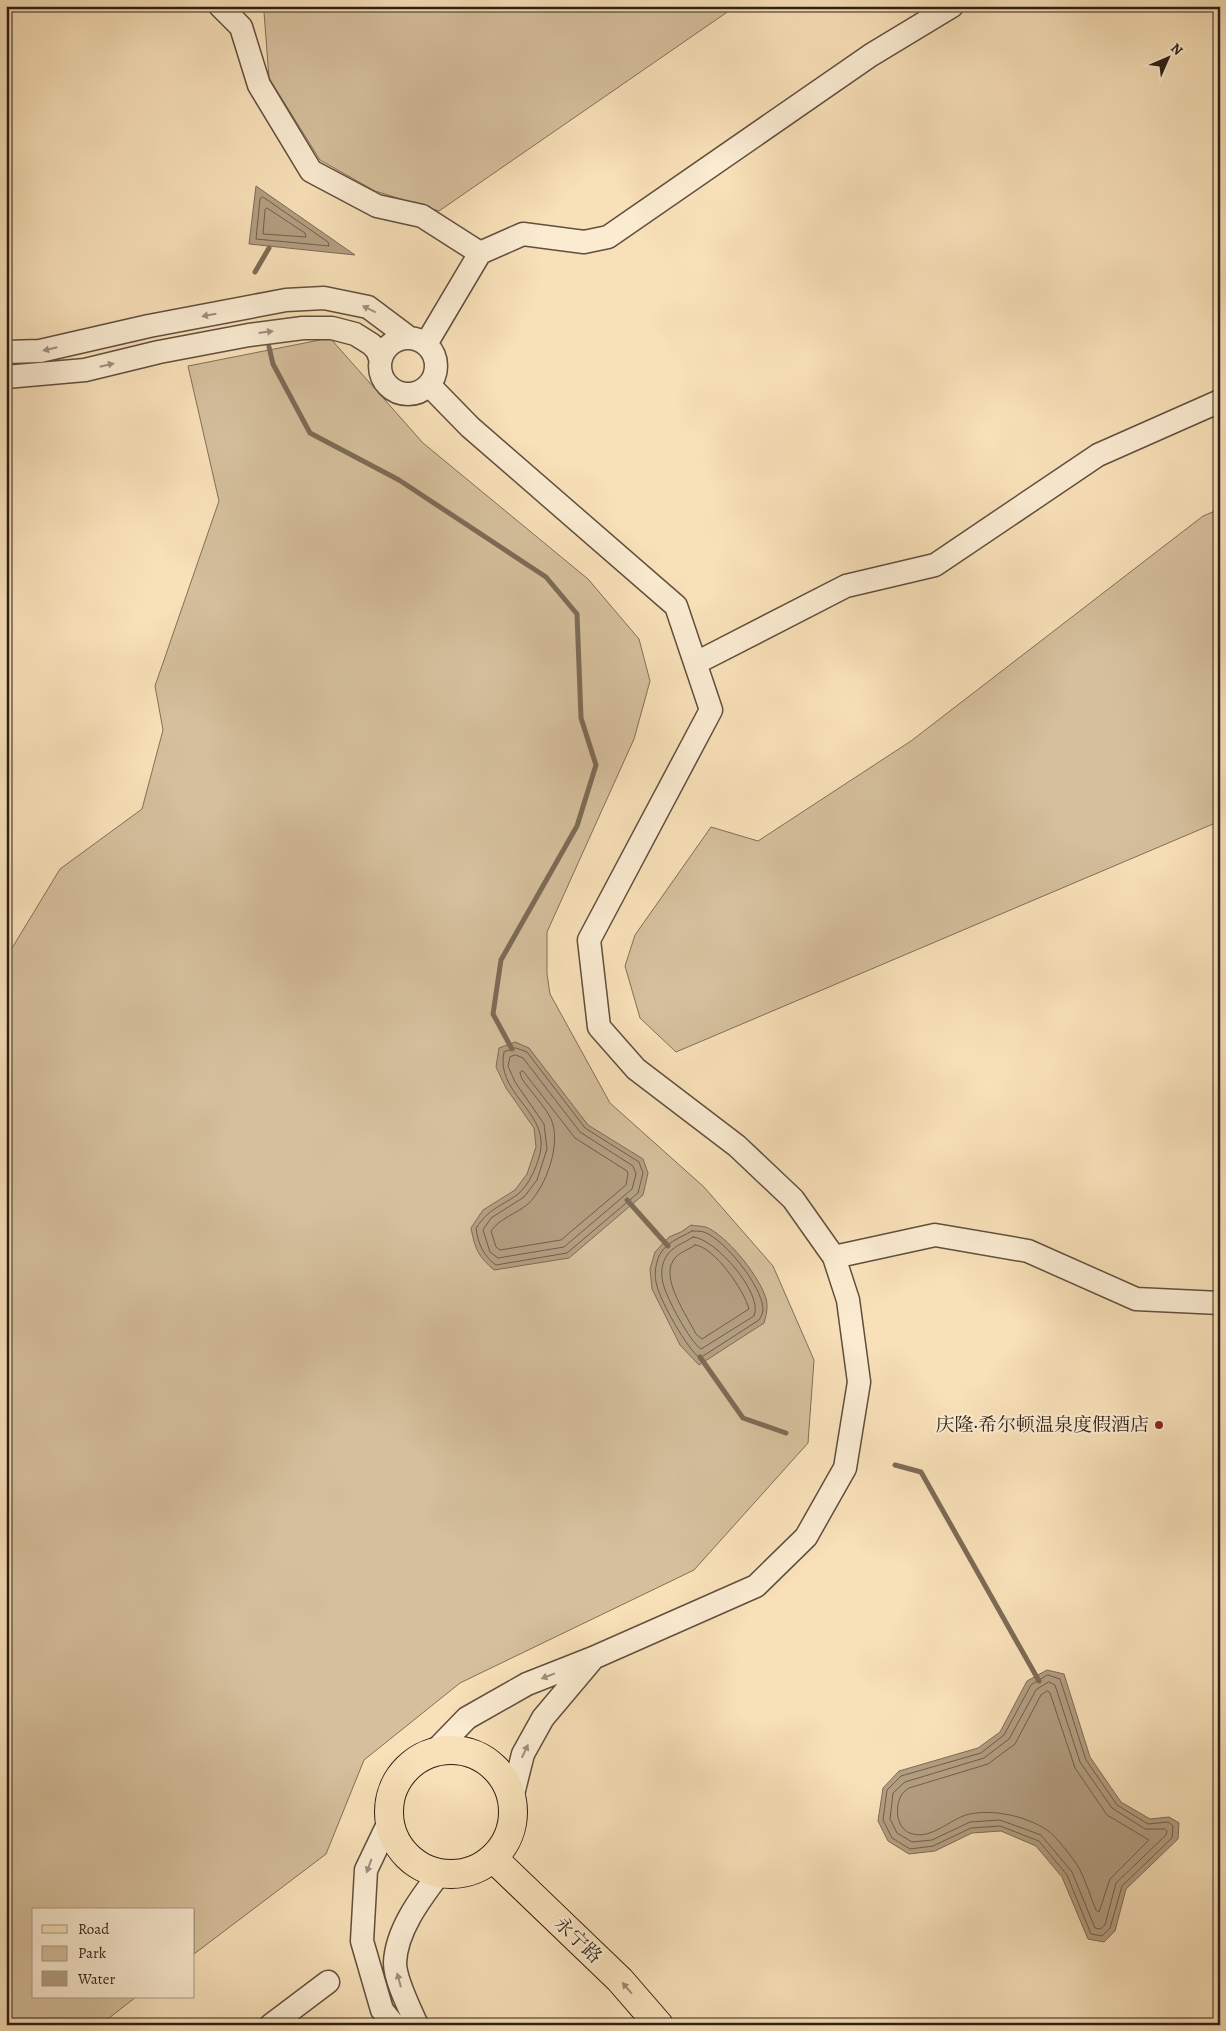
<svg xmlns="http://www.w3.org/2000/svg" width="1226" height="2031" font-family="Alegreya,'Noto Serif SC',serif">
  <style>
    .green { fill: #d5bf9c; stroke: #816f58 }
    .water { fill: #b39e81; stroke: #7d6b56 }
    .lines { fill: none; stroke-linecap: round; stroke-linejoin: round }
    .shore { stroke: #705e4b; stroke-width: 1 }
    .stream { stroke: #7d6b56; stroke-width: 5 }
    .minor-casing { stroke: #604f3e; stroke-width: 25 }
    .major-casing { stroke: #2d1f15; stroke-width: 30 }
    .minor { stroke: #faebd1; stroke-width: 22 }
    .major { stroke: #f8e0b8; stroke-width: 28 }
    .oneway { fill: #9e8f7c }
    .oneway2 { fill: #9d896f }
    .poi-dot { fill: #8f2418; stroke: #faebd1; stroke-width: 2 }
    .labels { text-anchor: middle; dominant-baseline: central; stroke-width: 4; stroke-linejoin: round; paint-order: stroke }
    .poi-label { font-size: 19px; fill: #2d1f15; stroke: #faebd1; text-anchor: end }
    .street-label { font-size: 19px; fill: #2d1f15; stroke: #faebd1 }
  </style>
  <rect width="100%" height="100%" fill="#f8e0b8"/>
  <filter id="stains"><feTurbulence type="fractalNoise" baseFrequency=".004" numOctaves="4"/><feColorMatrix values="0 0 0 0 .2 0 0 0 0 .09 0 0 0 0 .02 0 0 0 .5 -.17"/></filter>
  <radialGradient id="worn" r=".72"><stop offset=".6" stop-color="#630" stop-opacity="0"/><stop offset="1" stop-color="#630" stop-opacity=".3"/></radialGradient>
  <path class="green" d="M 270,6 L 736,6 L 439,211 L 375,191 L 320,160 L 269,78 L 264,12 Z
    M 330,338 L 423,443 L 588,579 L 639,639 L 650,681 L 634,739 L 547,932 L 547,974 L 550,994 L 610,1103 L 704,1187 L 773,1266 L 814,1360 L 808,1443 L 694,1570 L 460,1683 L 364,1760 L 326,1854 L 194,1954 L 194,1910 L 34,1910 L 34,1997 L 136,1997 L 100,2025 L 6,2025 L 6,958 L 60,869 L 142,809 L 163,730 L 155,686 L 219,501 L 188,366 Z
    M 1220,509 L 1220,821 L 676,1052 L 640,1018 L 625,966 L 635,935 L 711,827 L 758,841 L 911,741 L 1203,516 Z"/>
  <path class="water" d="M 256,186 L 355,255 L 249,244 Z
    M 515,1042 L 529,1048 L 588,1125 L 643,1159 L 648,1173 L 643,1195 L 569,1258 L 494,1270 C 478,1256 475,1249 471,1228 L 483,1210 L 515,1190 L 527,1174 L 536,1147 L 534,1128 L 506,1088 L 496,1067 L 499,1048 Z
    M 691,1225 C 695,1226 702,1226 706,1227 C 727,1236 756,1273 764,1293 C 769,1304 767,1313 764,1323 L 699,1365 L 680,1345 L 652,1289 L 650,1269 L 655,1252 L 669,1237 L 681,1232 Z
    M 1047,1670 L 1064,1674 L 1090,1757 L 1121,1802 L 1150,1819 L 1169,1817 L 1179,1823 L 1178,1839 L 1126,1889 L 1115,1931 L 1104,1942 L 1088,1939 L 1062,1877 L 1036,1846 L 1001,1831 L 972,1833 L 935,1851 L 909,1854 L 888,1841 L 878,1821 L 883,1788 L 899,1771 L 978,1748 L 1000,1732 L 1027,1681 Z"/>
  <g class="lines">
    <path class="shore" d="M 263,197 L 328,242 L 329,246 L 256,239 L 260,199 Z
      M 267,208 L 305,233 L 306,237 L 263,234 L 265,210 Z
      M 516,1048 L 527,1052 L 585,1128 L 639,1162 L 643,1173 L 638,1193 L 567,1253 L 496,1265 C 483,1256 478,1243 476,1228 C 490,1208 498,1208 517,1195 C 529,1186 539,1163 541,1148 C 545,1110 495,1092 504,1052 Z
      M 516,1055 L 523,1058 L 580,1132 L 633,1166 L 636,1174 L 632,1189 L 564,1247 L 498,1258 L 490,1252 L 483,1230 L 491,1218 L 524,1197 L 537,1180 L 547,1149 L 544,1124 L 515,1082 L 508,1066 L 510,1057 Z
      M 523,1071 L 575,1138 L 627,1171 L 628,1174 L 626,1185 L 561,1240 L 500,1250 L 496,1247 L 491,1231 C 500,1218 516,1214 528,1204 C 546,1187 562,1143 551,1119 C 544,1105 531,1092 522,1079 L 520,1073 Z
      M 692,1231 C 695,1231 700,1231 704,1232 C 725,1240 762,1286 763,1309 C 763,1313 761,1317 759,1320 L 700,1358 C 687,1349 661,1302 657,1286 C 654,1276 655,1266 659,1256 C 666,1242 680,1238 692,1231 Z
      M 693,1237 C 715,1238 764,1294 754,1316 L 701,1349 C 690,1342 666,1297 663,1283 C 661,1275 661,1265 666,1257 C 672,1246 683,1244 693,1237 Z
      M 695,1245 C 714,1246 745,1292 749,1309 L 702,1339 L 696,1334 C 687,1316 661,1279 673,1261 C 678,1252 687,1251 695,1245 Z
      M 1048,1675 L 1060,1679 L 1086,1760 L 1117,1805 L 1148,1824 L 1168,1822 L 1173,1826 L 1172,1838 L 1122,1886 L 1110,1928 L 1102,1936 L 1091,1934 L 1067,1875 L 1039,1841 L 1000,1826 L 971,1828 L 933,1846 L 910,1849 L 892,1838 L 883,1820 L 887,1790 L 901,1776 L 981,1753 L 1004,1735 L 1031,1685 Z
      M 1049,1682 L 1055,1685 L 1080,1762 L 1112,1808 L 1145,1829 L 1165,1829 L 1167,1831 L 1166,1835 L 1116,1883 L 1105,1925 L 1100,1929 L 1095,1928 L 1072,1872 L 1041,1835 L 1000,1820 L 970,1822 L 932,1840 L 912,1842 L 897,1833 L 890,1819 L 893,1793 L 905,1782 L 984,1758 L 1009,1739 L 1036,1690 Z
      M 1048,1691 L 1050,1693 L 1075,1768 L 1107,1815 L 1149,1840 L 1110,1879 L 1099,1912 L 1096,1910 C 1090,1896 1086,1881 1079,1868 C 1073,1858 1056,1836 1047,1830 C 1026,1816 991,1808 966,1815 C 950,1820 931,1839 913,1834 C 897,1831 894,1809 901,1796 C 902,1793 906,1790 909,1788 L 988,1764 L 1015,1744 L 1041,1695 Z"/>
    <path class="stream" d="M 255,272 L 269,248
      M 269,347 L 273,364 L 310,433 L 399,480 L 546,577 L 577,614 L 581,718 L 596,765 L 577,826 L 501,960 L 493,1014 L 512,1049
      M 627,1200 L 668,1246
      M 700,1357 L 743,1418 L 786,1433
      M 895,1465 L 921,1472 L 1039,1681"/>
    <g class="minor-casing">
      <path id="minor" d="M 220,6 L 241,27 L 259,85 L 311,171 L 377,206 L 422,216 L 480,253
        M380 366a28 28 0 1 1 56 0a28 28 0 1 1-56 0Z
        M 426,344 L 480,253 L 523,234 L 584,242 L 608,237 L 871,55 L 952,6
        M 6,352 L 40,351 L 149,326 L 286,300 L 324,298 L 368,307 L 408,337
        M 6,377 L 85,370 L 159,352 L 249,335 L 303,328 L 332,328 L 355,334 L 371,344 L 377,350 L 380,358
        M 429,385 L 470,427 L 676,606 L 711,710 L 589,940 L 599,1027 L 636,1069 L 737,1146 L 793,1199 L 834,1257 L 848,1300 L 859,1382 L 845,1468 L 806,1537 L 756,1586 L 593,1658 L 527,1684 L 467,1718 L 435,1751
        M 696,663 L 846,586 L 935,565 L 1098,455 L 1220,401
        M 834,1257 L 935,1235 L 1028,1251 L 1136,1299 L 1220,1303
        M 512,1798 L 523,1754 L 543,1718 L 591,1661
        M 389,1822 L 366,1870 L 362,1941 L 382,2010 L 394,2025
        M 271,2025 L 328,1982
        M 417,2025 C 410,2009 395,1980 395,1963 C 396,1931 420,1899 439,1874"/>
    </g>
    <g class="major-casing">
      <path id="major" d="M389 1812a62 62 0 1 1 124 0a62 62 0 1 1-124 0Z
        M 494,1859 L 620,1980 L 659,2025"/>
    </g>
    <use href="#minor" class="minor"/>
    <use href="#major" class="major"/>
  </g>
  <defs><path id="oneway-solid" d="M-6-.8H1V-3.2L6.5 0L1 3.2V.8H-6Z" transform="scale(1.25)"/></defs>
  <g class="oneway">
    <use href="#oneway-solid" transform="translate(369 309) rotate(-154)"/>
    <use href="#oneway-solid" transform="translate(209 315) rotate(170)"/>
    <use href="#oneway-solid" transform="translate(266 332) rotate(-7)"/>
    <use href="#oneway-solid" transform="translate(50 349) rotate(167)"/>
    <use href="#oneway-solid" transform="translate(107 365) rotate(-13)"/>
    <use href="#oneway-solid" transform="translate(548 1676) rotate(159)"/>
    <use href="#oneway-solid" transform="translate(525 1751) rotate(-65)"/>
    <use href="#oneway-solid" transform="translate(369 1866) rotate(110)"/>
    <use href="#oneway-solid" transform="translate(399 1980) rotate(-105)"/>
  </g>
  <use class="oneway2" href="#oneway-solid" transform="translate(627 1988) rotate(-131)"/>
  <circle class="poi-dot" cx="1159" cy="1425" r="5"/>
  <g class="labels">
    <g class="poi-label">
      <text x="1149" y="1425">庆隆·希尔顿温泉度假酒店</text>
    </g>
    <g class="street-label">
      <text transform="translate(578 1940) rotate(44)">永宁路</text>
    </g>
  </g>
  <rect width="1226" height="2031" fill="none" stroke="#f8e0b8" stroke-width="25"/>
  <rect x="8" y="8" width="1211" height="2016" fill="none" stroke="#2d1f15" stroke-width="2.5"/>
  <rect x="12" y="12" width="1201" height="2006" fill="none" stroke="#2d1f15"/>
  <rect x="32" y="1908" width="162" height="90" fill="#faebd1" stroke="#a89986"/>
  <rect x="42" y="1925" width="25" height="8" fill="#f8e0b8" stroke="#a89986"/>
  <text x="78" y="1934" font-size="15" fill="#2d1f15">Road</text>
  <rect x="42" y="1946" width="25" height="15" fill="#d5bf9c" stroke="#a89986"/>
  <text x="78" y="1958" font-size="15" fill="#2d1f15">Park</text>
  <rect x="42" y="1971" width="25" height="15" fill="#b39e81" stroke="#a89986"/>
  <text x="78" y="1984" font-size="15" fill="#2d1f15">Water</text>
  <g transform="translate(1168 58) rotate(45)" stroke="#faebd1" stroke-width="4" paint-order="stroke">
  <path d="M0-4L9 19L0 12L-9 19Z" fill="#2d1f15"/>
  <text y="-8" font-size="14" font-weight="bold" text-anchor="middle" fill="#2d1f15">N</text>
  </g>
  <rect width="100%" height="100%" filter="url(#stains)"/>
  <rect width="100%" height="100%" fill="url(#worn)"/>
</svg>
